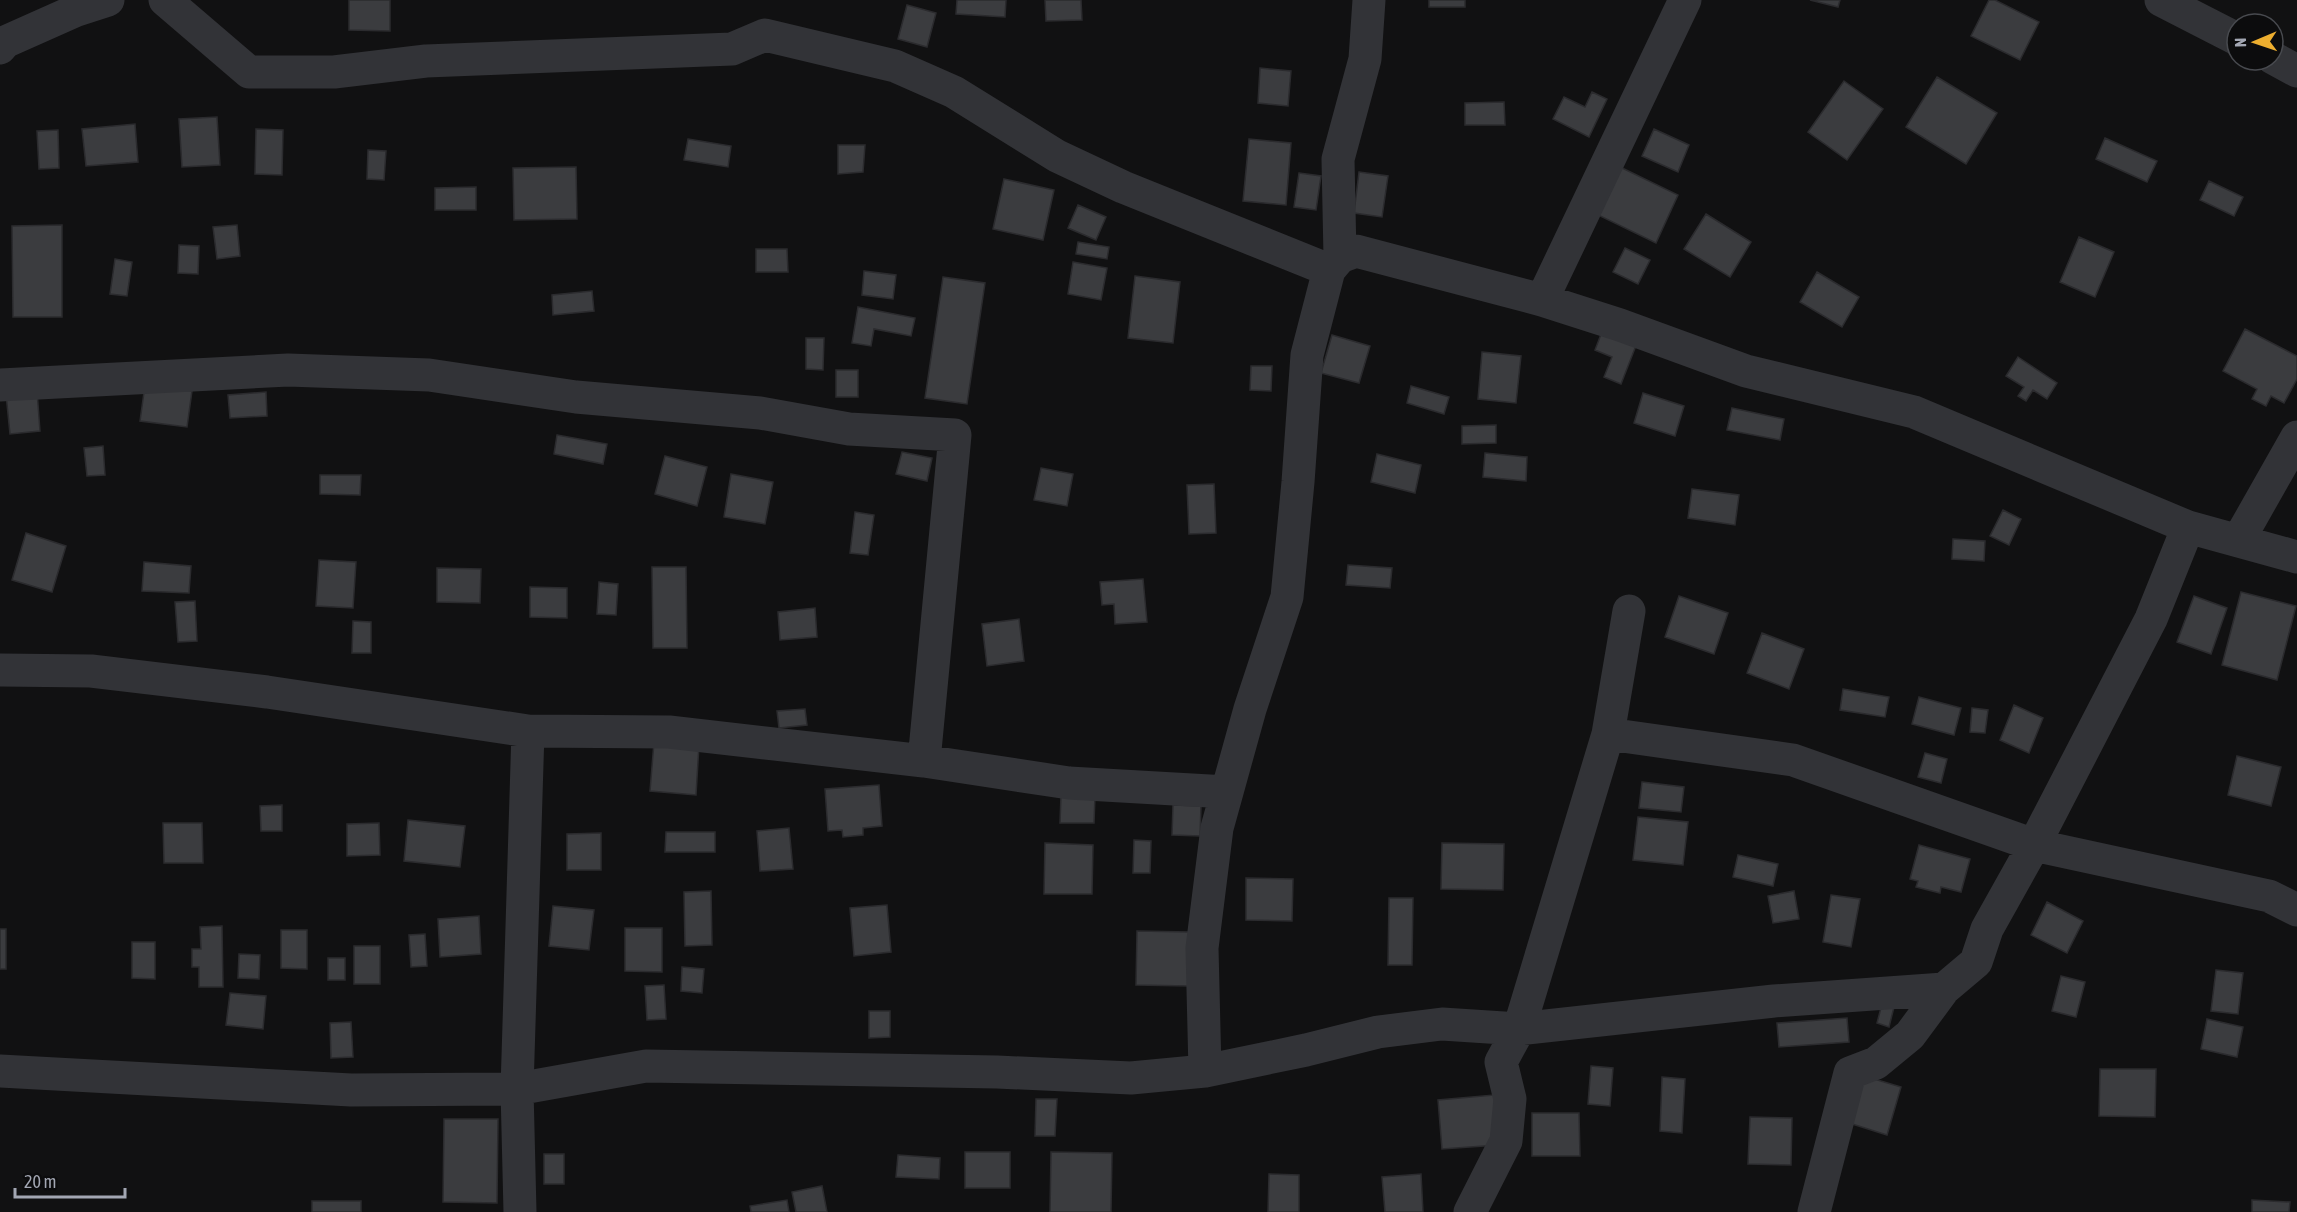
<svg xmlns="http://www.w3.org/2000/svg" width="2297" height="1212" font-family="'Asap Condensed',sans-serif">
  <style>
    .building { fill: #3b3c3f; stroke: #2b2b2e; stroke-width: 1.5 }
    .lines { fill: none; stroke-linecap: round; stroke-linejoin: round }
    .street { stroke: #323337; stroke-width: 33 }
  </style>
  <rect width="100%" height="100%" fill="#111112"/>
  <path class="building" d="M 349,0 L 390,0 L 390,31 L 349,30 Z
    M 957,0 L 1006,0 L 1005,17 L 956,14 Z
    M 1045,0 L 1081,0 L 1082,20 L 1046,21 Z
    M 1429,0 L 1465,0 L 1465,7 L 1429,7 Z
    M 1810,0 L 1840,0 L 1838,7 Z
    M 1989,0 L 1995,0 L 2039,22 L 2020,60 L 1971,36 Z
    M 907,5 L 936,13 L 927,47 L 898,39 Z
    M 1260,68 L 1291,71 L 1288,106 L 1258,103 Z
    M 1937,77 L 1997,113 L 1966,164 L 1906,127 Z
    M 1844,81 L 1883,109 L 1847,160 L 1808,132 Z
    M 1592,92 L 1607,99 L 1589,137 L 1553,119 L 1564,97 L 1585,107 Z
    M 1504,102 L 1505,125 L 1465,125 L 1465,103 Z
    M 217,117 L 220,165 L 182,167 L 179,119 Z
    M 135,124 L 138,162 L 86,166 L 82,129 Z
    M 256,129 L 283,130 L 282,175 L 255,174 Z
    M 1654,129 L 1689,145 L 1678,172 L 1642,156 Z
    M 58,130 L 59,168 L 39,169 L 37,131 Z
    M 2105,138 L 2157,161 L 2147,182 L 2096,159 Z
    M 688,139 L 731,146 L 728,167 L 684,160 Z
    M 1249,139 L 1291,143 L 1286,205 L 1243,201 Z
    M 838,145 L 865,145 L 863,172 L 838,174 Z
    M 368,150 L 386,151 L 384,180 L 367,179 Z
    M 1618,166 L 1678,195 L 1656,243 L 1596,214 Z
    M 576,167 L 577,219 L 514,220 L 513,168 Z
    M 1359,172 L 1388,176 L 1382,217 L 1354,213 Z
    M 1299,173 L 1321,176 L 1316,210 L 1294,207 Z
    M 1004,179 L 1054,190 L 1043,240 L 993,229 Z
    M 2209,181 L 2243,197 L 2234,216 L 2200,200 Z
    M 476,187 L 476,210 L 435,210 L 435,188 Z
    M 1078,205 L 1106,217 L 1096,240 L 1068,228 Z
    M 1706,214 L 1751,242 L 1730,277 L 1684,249 Z
    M 62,225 L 62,317 L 13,317 L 12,226 Z
    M 237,225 L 240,256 L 217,259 L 213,227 Z
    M 2079,237 L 2114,252 L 2095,297 L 2060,282 Z
    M 1078,242 L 1109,247 L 1107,259 L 1076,254 Z
    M 179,245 L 199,246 L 198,274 L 178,273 Z
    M 1625,248 L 1650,260 L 1638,284 L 1613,272 Z
    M 756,249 L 787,249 L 788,272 L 756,272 Z
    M 115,259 L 132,262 L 127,296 L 110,294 Z
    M 1073,262 L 1107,268 L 1101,300 L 1068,294 Z
    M 864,271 L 896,275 L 893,299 L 862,295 Z
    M 1817,272 L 1859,297 L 1842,327 L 1800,302 Z
    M 1135,276 L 1180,282 L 1173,343 L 1128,338 Z
    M 943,277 L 985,283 L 967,404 L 925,398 Z
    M 592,291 L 594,311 L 553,315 L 552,295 Z
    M 858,307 L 915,318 L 911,336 L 874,329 L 871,346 L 852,343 Z
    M 1603,329 L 1637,343 L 1621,384 L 1604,377 L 1612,357 L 1595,350 Z
    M 2245,329 L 2297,356 L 2297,379 L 2284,403 L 2271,396 L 2266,406 L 2252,399 L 2257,389 L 2223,371 Z
    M 1332,335 L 1370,346 L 1359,383 L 1321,373 Z
    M 806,338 L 824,338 L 823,370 L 806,369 Z
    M 1482,352 L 1521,356 L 1516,403 L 1478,399 Z
    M 2018,357 L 2057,383 L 2047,399 L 2033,390 L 2026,401 L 2018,396 L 2024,387 L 2006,376 Z
    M 1251,366 L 1272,366 L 1271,391 L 1250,390 Z
    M 836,370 L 858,370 L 858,397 L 836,397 Z
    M 145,385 L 192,391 L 187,427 L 140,421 Z
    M 1411,386 L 1449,397 L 1444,414 L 1407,403 Z
    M 37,391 L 40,431 L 10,434 L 6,394 Z
    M 266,392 L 267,416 L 230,418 L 228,395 Z
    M 1643,393 L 1684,406 L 1675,436 L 1634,423 Z
    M 1732,408 L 1784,419 L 1780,440 L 1727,430 Z
    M 1496,425 L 1496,443 L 1462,444 L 1462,426 Z
    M 557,435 L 607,444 L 603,464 L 554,454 Z
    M 103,446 L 105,475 L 87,476 L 84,448 Z
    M 902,452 L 932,458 L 927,481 L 896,474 Z
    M 1485,453 L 1527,457 L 1526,481 L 1483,477 Z
    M 1377,454 L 1421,465 L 1415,493 L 1371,482 Z
    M 665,456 L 707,467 L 697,506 L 655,494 Z
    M 1041,468 L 1073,474 L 1067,506 L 1034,500 Z
    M 731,474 L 773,482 L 765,524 L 724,517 Z
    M 320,475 L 361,475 L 360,495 L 320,494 Z
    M 1214,484 L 1216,533 L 1189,534 L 1187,485 Z
    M 1692,489 L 1739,495 L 1735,525 L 1688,518 Z
    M 2003,510 L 2021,519 L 2009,545 L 1990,536 Z
    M 855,512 L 874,515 L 868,555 L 850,553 Z
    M 26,533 L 66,546 L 52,592 L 12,580 Z
    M 1953,539 L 1985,541 L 1984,561 L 1952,559 Z
    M 319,560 L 356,562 L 353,608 L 316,606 Z
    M 144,562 L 191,566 L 189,593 L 142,591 Z
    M 1348,565 L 1392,568 L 1390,588 L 1346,585 Z
    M 652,567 L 686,567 L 687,648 L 653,648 Z
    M 437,568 L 481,569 L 480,603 L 437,602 Z
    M 1143,579 L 1147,622 L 1115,624 L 1114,604 L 1102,605 L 1100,582 Z
    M 599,582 L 618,584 L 616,615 L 597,614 Z
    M 530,587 L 567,588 L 567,618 L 530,617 Z
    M 2241,592 L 2296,606 L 2277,680 L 2222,665 Z
    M 1679,596 L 1728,613 L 1714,654 L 1665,637 Z
    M 2194,596 L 2227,608 L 2211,654 L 2177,642 Z
    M 195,601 L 197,641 L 178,642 L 175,602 Z
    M 815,608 L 817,637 L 780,640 L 778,612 Z
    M 1019,619 L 1024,661 L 987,666 L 982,624 Z
    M 353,621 L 371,622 L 371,653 L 352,653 Z
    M 1762,633 L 1804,649 L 1789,689 L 1747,673 Z
    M 1843,689 L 1889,697 L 1885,717 L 1840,710 Z
    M 1919,697 L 1961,708 L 1954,735 L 1912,724 Z
    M 2014,705 L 2043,718 L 2029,753 L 2000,740 Z
    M 1972,708 L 1988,710 L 1985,733 L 1970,732 Z
    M 805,709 L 807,725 L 779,728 L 777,711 Z
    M 654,742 L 699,745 L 696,795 L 650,791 Z
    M 1925,753 L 1947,759 L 1941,783 L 1918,777 Z
    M 2237,756 L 2281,767 L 2271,806 L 2228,795 Z
    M 1642,782 L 1684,787 L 1681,812 L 1639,808 Z
    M 879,785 L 882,826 L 863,828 L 863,835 L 843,837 L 842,830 L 828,831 L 825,789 Z
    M 1061,795 L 1095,796 L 1094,823 L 1060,823 Z
    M 282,805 L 282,831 L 261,831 L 260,806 Z
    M 1173,805 L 1201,806 L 1200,836 L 1172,835 Z
    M 1638,817 L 1688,822 L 1683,865 L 1633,860 Z
    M 408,820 L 465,826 L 460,867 L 404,861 Z
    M 163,823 L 202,823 L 203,863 L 164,863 Z
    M 379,823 L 380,855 L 347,856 L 347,824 Z
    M 789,828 L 793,869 L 760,871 L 757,831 Z
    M 666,832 L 715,832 L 715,852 L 665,852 Z
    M 601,833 L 601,870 L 567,870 L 567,834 Z
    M 1134,840 L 1151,841 L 1150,873 L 1133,873 Z
    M 1045,843 L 1093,845 L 1092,894 L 1044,894 Z
    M 1442,843 L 1504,844 L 1503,890 L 1441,889 Z
    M 1919,845 L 1970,859 L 1961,892 L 1941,887 L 1940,893 L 1916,887 L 1918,881 L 1910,879 Z
    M 1738,855 L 1778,864 L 1773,886 L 1733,877 Z
    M 1246,878 L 1293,879 L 1292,921 L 1246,920 Z
    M 711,891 L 712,945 L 685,946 L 684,892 Z
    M 1794,891 L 1799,919 L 1773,923 L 1768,896 Z
    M 1831,895 L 1860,899 L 1851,947 L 1823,942 Z
    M 1389,898 L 1413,898 L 1412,965 L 1388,965 Z
    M 2047,902 L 2083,921 L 2067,953 L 2031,935 Z
    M 887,905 L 891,952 L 854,956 L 850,908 Z
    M 553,906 L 594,910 L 589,950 L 549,946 Z
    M 479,916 L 481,954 L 440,957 L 438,919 Z
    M 222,926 L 223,987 L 199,987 L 199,967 L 192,967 L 192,949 L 201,949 L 200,927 Z
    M 625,928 L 662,928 L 662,972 L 625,971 Z
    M 0,929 L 6,929 L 6,969 L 0,969 Z
    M 281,930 L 307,930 L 307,969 L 281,968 Z
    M 1137,931 L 1190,932 L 1189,986 L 1136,985 Z
    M 425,934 L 427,966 L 411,967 L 409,935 Z
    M 132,942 L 155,942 L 155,979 L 132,978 Z
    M 354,946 L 380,946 L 380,984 L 354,984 Z
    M 239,954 L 260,955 L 259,979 L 238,978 Z
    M 328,958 L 345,958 L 345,980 L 328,980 Z
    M 682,967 L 704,969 L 702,993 L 681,991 Z
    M 2216,970 L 2243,973 L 2238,1014 L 2211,1011 Z
    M 2061,976 L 2085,982 L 2076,1017 L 2052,1011 Z
    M 664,985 L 666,1019 L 647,1020 L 645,986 Z
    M 230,993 L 266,996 L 263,1029 L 226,1025 Z
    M 1882,1004 L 1894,1007 L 1889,1027 L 1877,1023 Z
    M 869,1011 L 890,1011 L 890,1037 L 869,1038 Z
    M 1847,1018 L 1849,1042 L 1779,1047 L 1777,1023 Z
    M 2207,1019 L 2243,1027 L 2237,1057 L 2201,1049 Z
    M 351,1022 L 353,1057 L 331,1058 L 330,1023 Z
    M 1591,1066 L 1613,1068 L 1610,1106 L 1588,1104 Z
    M 2100,1069 L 2156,1069 L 2155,1117 L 2099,1116 Z
    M 1864,1076 L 1901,1087 L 1887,1135 L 1849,1123 Z
    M 1662,1077 L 1685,1079 L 1682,1133 L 1660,1131 Z
    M 1494,1095 L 1498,1145 L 1442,1149 L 1438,1100 Z
    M 1036,1099 L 1057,1099 L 1055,1136 L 1035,1136 Z
    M 1532,1113 L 1579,1113 L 1580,1156 L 1532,1156 Z
    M 1750,1117 L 1792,1118 L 1791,1165 L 1748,1164 Z
    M 444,1119 L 498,1119 L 497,1203 L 443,1202 Z
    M 965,1152 L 1010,1152 L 1010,1188 L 965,1188 Z
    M 1051,1152 L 1112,1153 L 1111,1212 L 1050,1212 Z
    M 544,1154 L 564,1154 L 564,1184 L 544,1184 Z
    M 898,1155 L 940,1158 L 939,1179 L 896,1177 Z
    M 1269,1174 L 1299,1175 L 1299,1212 L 1268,1212 Z
    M 1421,1174 L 1423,1212 L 1385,1212 L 1382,1177 Z
    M 822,1186 L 827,1212 L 796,1212 L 792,1192 Z
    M 787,1200 L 789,1212 L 751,1212 L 750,1206 Z
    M 2252,1200 L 2290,1202 L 2289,1212 L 2252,1212 Z
    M 312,1201 L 361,1201 L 361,1212 L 312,1212 Z"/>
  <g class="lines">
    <path class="street" d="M 165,0 L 249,72 L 334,72 L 426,61 L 732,49 L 765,35 L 895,66 L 954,92 L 1057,156 L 1123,187 L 1329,270
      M 2161,0 L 2237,39
      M 0,48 L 5,42 L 77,10 L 108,0
      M 2273,58 L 2297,71
      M 1340,257 L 1338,159 L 1365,59 L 1369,0
      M 1542,300 L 1685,0
      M 0,385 L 288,370 L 429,375 L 576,397 L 760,413 L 849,429 L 955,435 L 924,761
      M 2238,541 L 2297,437
      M 0,670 L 91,671 L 267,692 L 528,731 L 517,1089 L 520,1212
      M 528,731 L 669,732 L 924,761 L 1069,783 L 1227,792
      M 1608,734 L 1793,760 L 2034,845 L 2151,619 L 2188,527
      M 0,1071 L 351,1090 L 517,1089 L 646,1066 L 997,1072 L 1131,1078 L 1205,1071 L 1306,1050 L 1378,1032 L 1442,1024 L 1519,1029 L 1774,1001 L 1944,989
      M 1205,1071 L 1202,948 L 1217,828 L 1250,709 L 1287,597 L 1298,482 L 1307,355 L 1329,270 L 1340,257 L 1356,251 L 1542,300 L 1620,325 L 1746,371 L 1914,412 L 2188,527 L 2297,557
      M 1470,1212 L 1506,1141 L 1510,1099 L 1501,1062 L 1519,1029 L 1608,734 L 1629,611
      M 1814,1212 L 1850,1073 L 1876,1063 L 1910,1035 L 1944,989 L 1976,962 L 1987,929 L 2034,845 L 2269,896 L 2297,910"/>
  </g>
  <g transform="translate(2255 42) rotate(268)"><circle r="28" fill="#0c0c0d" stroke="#484a4f" stroke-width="1.5"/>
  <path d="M0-4.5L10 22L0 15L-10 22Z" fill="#edae2f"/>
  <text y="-9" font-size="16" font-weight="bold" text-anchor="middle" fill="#a3a7b3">N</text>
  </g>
  <path d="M15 1188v9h110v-9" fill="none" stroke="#a3a7b3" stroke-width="3"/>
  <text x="24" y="1188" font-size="18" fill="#a3a7b3" stroke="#0c0c0d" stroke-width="4.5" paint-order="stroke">20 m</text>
</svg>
